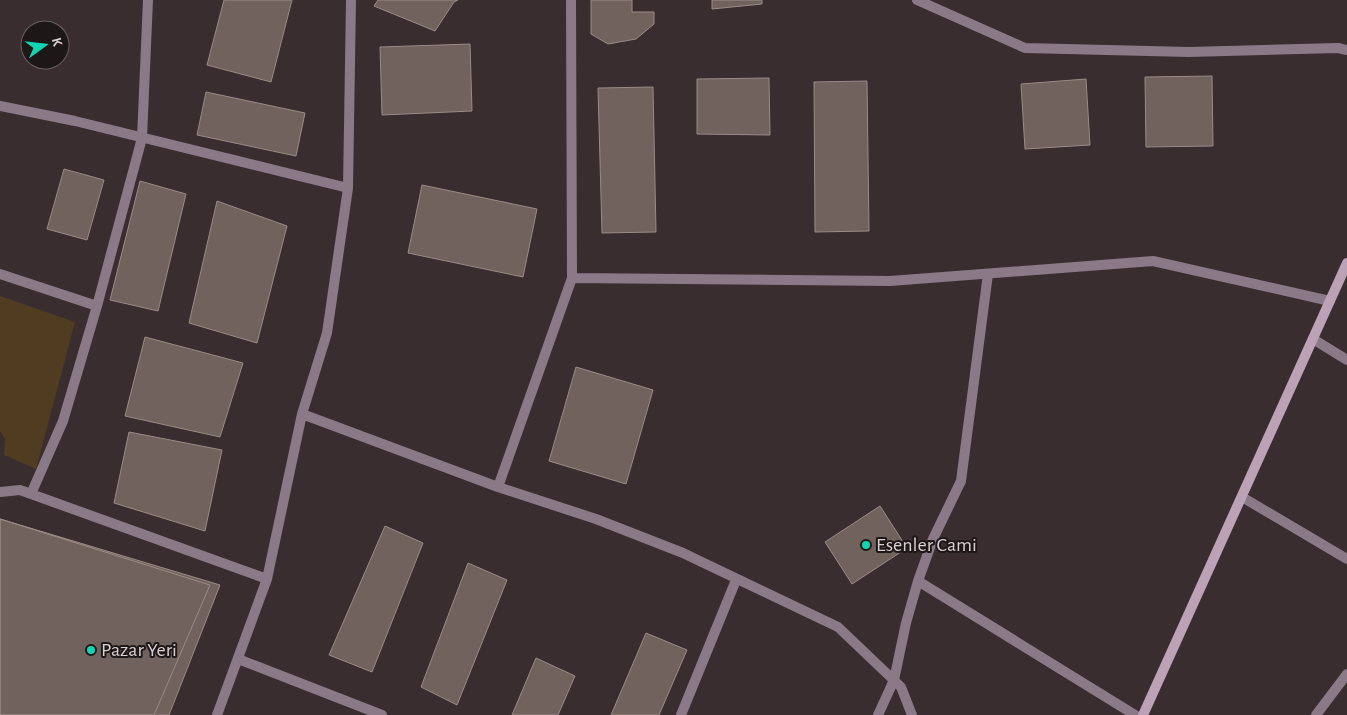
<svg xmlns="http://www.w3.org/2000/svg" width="1347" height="715" font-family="'Alegreya Sans',sans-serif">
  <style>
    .green { fill: #503c20 }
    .building { fill: #70625d; stroke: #9a8b86 }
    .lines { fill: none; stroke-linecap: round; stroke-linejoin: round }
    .street { stroke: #8a7987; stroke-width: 10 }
    .secondary { stroke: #bca2b7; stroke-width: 10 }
    .poi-dot { fill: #14d5b3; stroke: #1d1718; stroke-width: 2 }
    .labels { text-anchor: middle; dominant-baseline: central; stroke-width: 4; stroke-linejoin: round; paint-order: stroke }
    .poi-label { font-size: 20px; fill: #d8cfd1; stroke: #1d1718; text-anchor: start }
  </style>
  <rect width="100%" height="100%" fill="#3a2d30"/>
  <path class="green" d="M 0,296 L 75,322 L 36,469 L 4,455 L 5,439 L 0,431 Z"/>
  <path class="building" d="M 224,0 L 292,0 L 271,82 L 207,65 Z
    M 378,0 L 458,0 L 454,2 L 435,31 L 374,6 Z
    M 591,0 L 632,0 L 632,12 L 654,12 L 654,24 L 636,39 L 608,44 L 591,34 Z
    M 712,0 L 762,0 L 762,4 L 712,9 Z
    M 470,44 L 472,111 L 382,115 L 380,47 Z
    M 1212,76 L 1213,146 L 1146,147 L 1145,77 Z
    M 769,78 L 770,135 L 697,134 L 697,79 Z
    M 1086,79 L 1090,145 L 1025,149 L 1021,84 Z
    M 867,81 L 869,231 L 815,232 L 814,82 Z
    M 653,87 L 656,232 L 602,233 L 598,88 Z
    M 206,92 L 305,113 L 296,156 L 197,135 Z
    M 64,169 L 104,180 L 87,240 L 47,229 Z
    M 140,181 L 186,194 L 158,311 L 110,300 Z
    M 422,185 L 537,209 L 523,277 L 408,253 Z
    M 217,201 L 287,226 L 257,343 L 189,323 Z
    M 145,337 L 243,363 L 220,437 L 125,416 Z
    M 576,367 L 653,390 L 626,484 L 549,461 Z
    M 129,432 L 222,450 L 205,531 L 114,503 Z
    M 880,506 L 907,548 L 852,584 L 825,542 Z
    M 0,519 L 210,585 L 154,715 L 0,715 Z
    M 0,519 L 220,585 L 169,715 L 0,715 Z
    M 385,526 L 423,543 L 372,672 L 329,655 Z
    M 468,563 L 507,580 L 457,705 L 421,687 Z
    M 646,633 L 687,650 L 659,715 L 611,715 Z
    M 536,658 L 575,676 L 558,715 L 512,715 Z"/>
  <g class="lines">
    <path class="street" d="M 917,0 L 1025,48 L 1189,52 L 1338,48 L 1347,50
      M 0,106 L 75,121 L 348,188
      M 0,274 L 97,306
      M 572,278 L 890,281 L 1153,261 L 1330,301
      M 1313,339 L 1347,360
      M 302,414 L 498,487 L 596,519 L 683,553 L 838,627 L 901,687 L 912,715
      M 498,487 L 572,278 L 571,0
      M 0,492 L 20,490 L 267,579
      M 31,494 L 63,421 L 97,306 L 142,138 L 148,0
      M 1242,497 L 1347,559
      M 918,581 L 1135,715
      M 238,659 L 382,715
      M 217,715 L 267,579 L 302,414 L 327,333 L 348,188 L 351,0
      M 681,715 L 736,580
      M 878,715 L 894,680 L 906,623 L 918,581 L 933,539 L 961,481 L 988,274
      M 1316,715 L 1347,674"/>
    <path class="secondary" d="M 1143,715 L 1347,263"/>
  </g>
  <g class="poi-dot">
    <circle cx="866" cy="545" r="5"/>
    <circle cx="91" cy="650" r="5"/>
  </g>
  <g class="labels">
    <g class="poi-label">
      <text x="876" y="545">Esenler Cami</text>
      <text x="101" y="650">Pazar Yeri</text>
    </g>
  </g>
  <g transform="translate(45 45) rotate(75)"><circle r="24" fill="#1d1718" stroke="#686162"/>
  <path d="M0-4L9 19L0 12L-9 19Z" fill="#14d5b3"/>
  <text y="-8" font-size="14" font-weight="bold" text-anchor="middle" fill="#d8cfd1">K</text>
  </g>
</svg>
